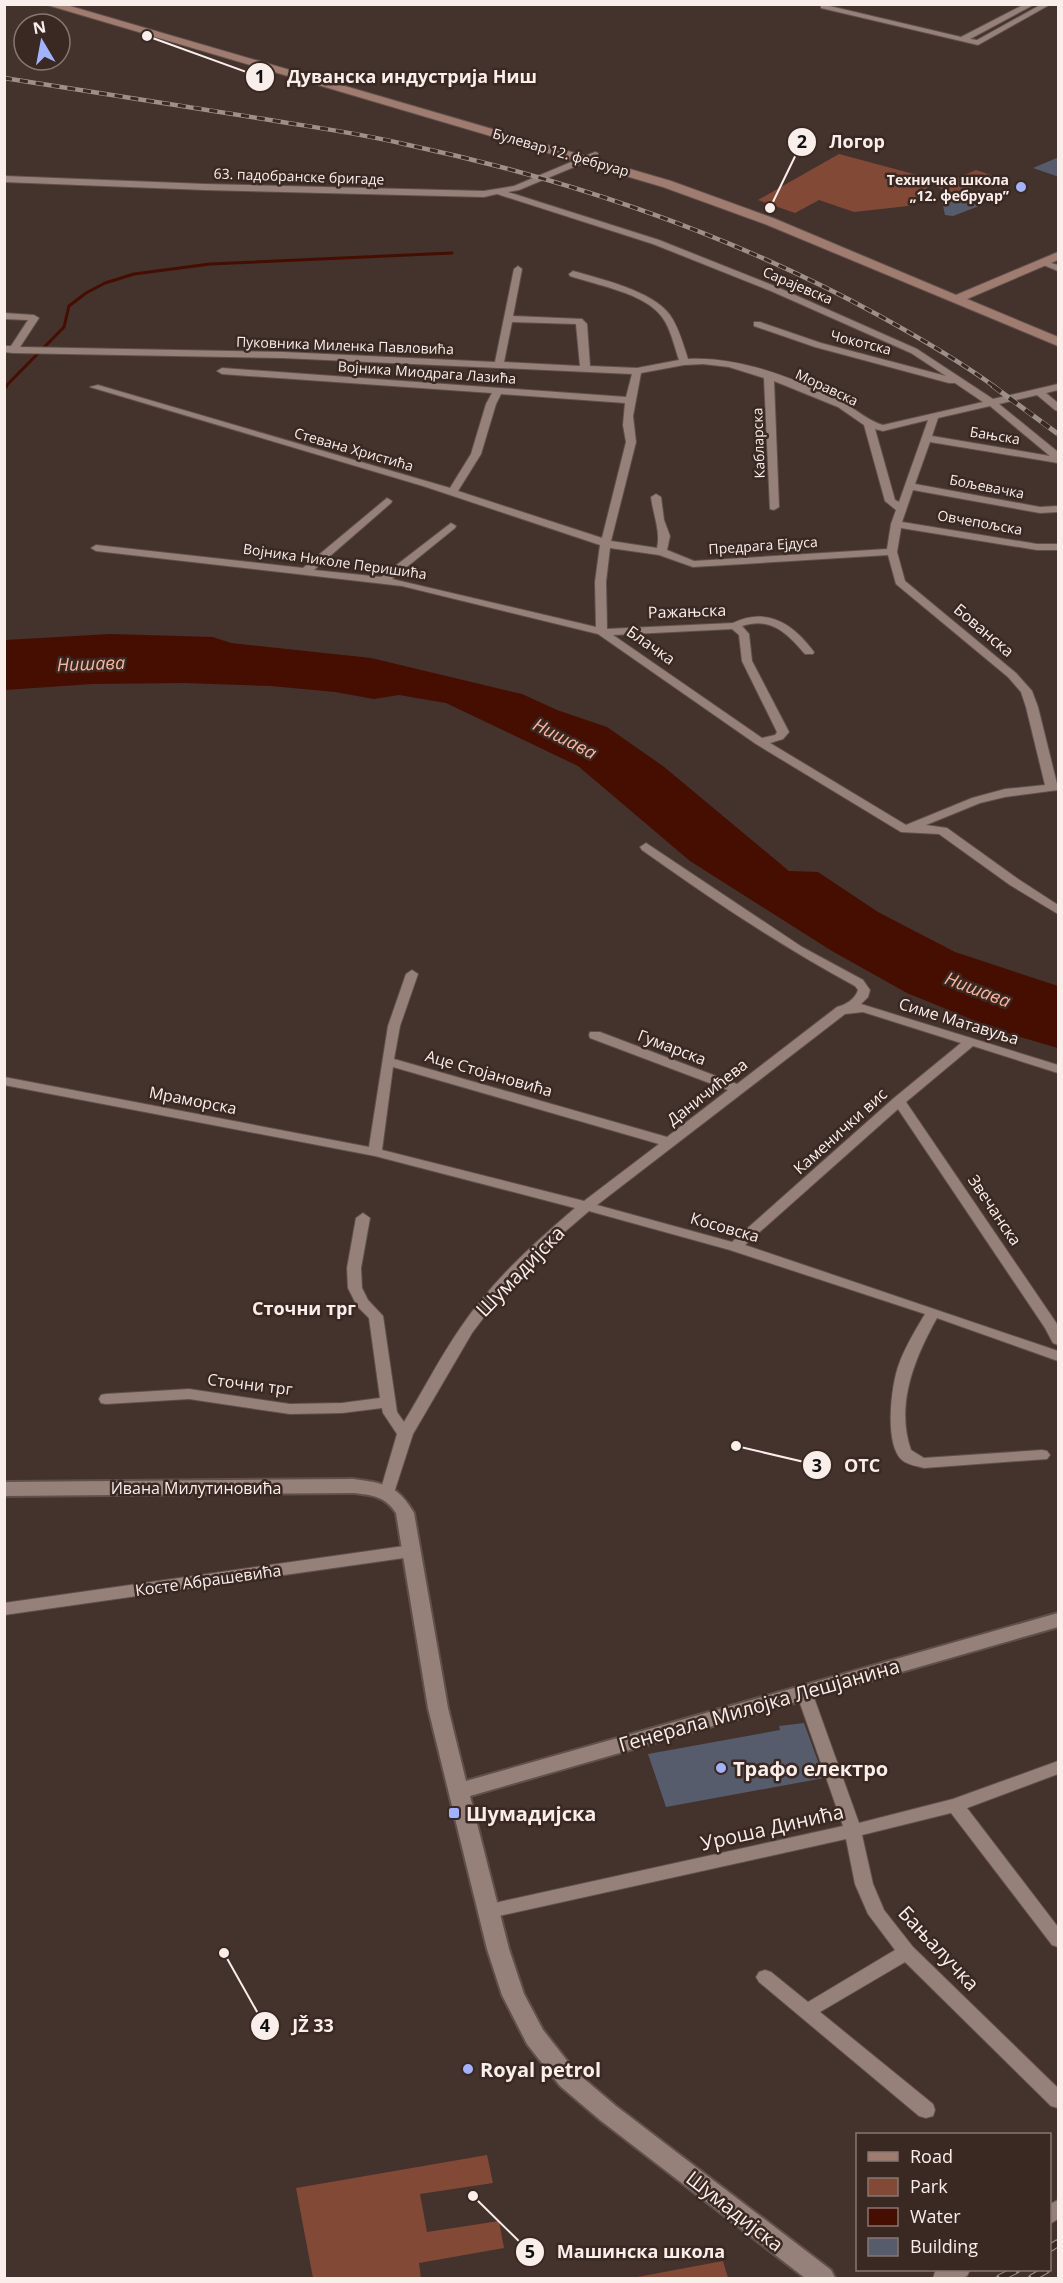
<svg xmlns="http://www.w3.org/2000/svg" width="1063" height="2283" font-family="'Open Sans',sans-serif">
  <style>
    .green { fill: #824937 }
    .water { fill: #460e00 }
    .lines { fill: none; stroke-linecap: round; stroke-linejoin: round }
    .stream-far1 { stroke: #460e00; stroke-width: 3 }
    .stream { stroke: #460e00; stroke-width: 4.5 }
    .building { fill: #575c6d }
    .minor-casing { stroke: #60504c; stroke-width: 2 }
    .tertiary-casing { stroke: #60504c; stroke-width: 4 }
    .secondary-casing { stroke: #60504c; stroke-width: 2 }
    .minor { fill: #96817a; fill-rule: evenodd }
    .tertiary { fill: #96817a; fill-rule: evenodd }
    .secondary { fill: #a07c70; fill-rule: evenodd }
    .rail-far2-casing { stroke: #9e8f8a; stroke-width: 4.5 }
    .rail-far1-casing { stroke: #9e8f8a; stroke-width: 5 }
    .rail-casing { stroke: #9e8f8a; stroke-width: 8 }
    .rail-far2 { stroke: #3a2822; stroke-width: 3; stroke-dasharray: 8; stroke-linecap: butt }
    .rail-far1 { stroke: #3a2822; stroke-width: 4; stroke-dasharray: 10; stroke-linecap: butt }
    .rail { stroke: #3a2822; stroke-width: 6; stroke-dasharray: 17; stroke-linecap: butt }
    .poi-dot { fill: #a2b2fd; stroke: #3a2822; stroke-width: 2 }
    .labels { text-anchor: middle; dominant-baseline: central; stroke-width: 5; stroke-linejoin: round; paint-order: stroke }
    .far-street-label { font-size: 14px; fill: #faeeea; stroke: #3a2822 }
    .far-poi-label { font-size: 14px; font-weight: bold; fill: #faeeea; stroke: #3a2822; text-anchor: end }
    .street-label { font-size: 16px; fill: #faeeea; stroke: #3a2822 }
    .water-label { font-size: 18px; font-style: italic; fill: #f9b59f; stroke: #3a2822 }
    .neighbourhood-label { font-size: 18px; font-weight: bold; fill: #faeeea; stroke: #3a2822 }
    .near-street-label { font-size: 20px; fill: #faeeea; stroke: #3a2822 }
    .near-poi-label { font-size: 20px; font-weight: bold; fill: #faeeea; stroke: #3a2822; text-anchor: start }
    .leader { fill: none; stroke: #faeeea; stroke-width: 2 }
    .callout-dot { fill: #faeeea; stroke: #3a2822; stroke-width: 2 }
    .mark-label { font-size: 18px; text-anchor: middle; font-weight: bold; fill: #111 }
    .callout-label { font-size: 18px; text-anchor: middle; font-weight: bold; fill: #faeeea; stroke: #3a2822; stroke-width: 5; stroke-linejoin: round; paint-order: stroke }
  </style>
  <rect width="100%" height="100%" fill="#44322c"/>
  <path class="green" d="M 839,154 L 936,180 L 908,206 L 854,212 L 819,200 L 795,213 L 758,200 Z
    M 976,170 L 997,177 L 957,194 L 936,187 Z
    M 487,2155 L 493,2183 L 420,2194 L 427,2232 L 499,2221 L 504,2248 L 419,2263 L 421,2278 L 313,2278 L 296,2188 Z
    M 723,2261 L 728,2278 L 632,2278 Z"/>
  <path class="water" d="M 110,634 L 213,637 L 231,643 L 371,658 L 522,694 L 557,710 L 607,727 L 663,766 L 789,871 L 818,872 L 878,912 L 955,952 L 1058,986 L 1058,1048 L 1000,1031 L 907,993 L 832,951 L 690,861 L 578,766 L 446,703 L 399,695 L 374,699 L 335,692 L 271,686 L 184,683 L 92,684 L 5,690 L 5,640 Z"/>
  <g class="lines">
    <path class="stream-far1" d="M 5,387 L 64,327 L 69,306 L 86,293 L 105,283 L 134,274 L 210,264 L 452,253"/>
    <path class="stream" d="M 4,388 L 6,386"/>
  </g>
  <path class="building" d="M 1059,157 L 1059,177 L 1033,168 Z
    M 955,196 L 979,206 L 953,216 L 945,215 L 942,201 Z
    M 804,1723 L 824,1778 L 666,1807 L 648,1754 L 780,1730 L 779,1726 Z"/>
  <g class="lines">
    <g class="minor-casing">
      <path id="minor" d="M 821,4 L 961,37 L 1025,4 L 1035,4 L 970,39 L 977,40 L 1042,4 L 1051,4 L 978,45 L 821,8 Z
        M 595,152 L 598,153 L 598,157 L 519,190 L 508,192 L 659,240 L 777,287 L 917,349 L 993,399 L 1058,384 L 1058,390 L 1046,393 L 1058,403 L 1058,411 L 1055,410 L 1037,395 L 999,404 L 1058,452 L 1058,463 L 930,442 L 915,484 L 1040,507 L 1058,506 L 1058,512 L 1040,513 L 913,490 L 902,522 L 1037,544 L 1058,544 L 1058,550 L 1037,550 L 901,528 L 897,552 L 905,581 L 1016,673 L 1032,691 L 1038,707 L 1057,784 L 1058,784 L 1058,790 L 1005,797 L 980,803 L 926,825 L 947,828 L 1018,879 L 1058,905 L 1058,914 L 1010,885 L 939,834 L 901,832 L 756,744 L 598,634 L 402,586 L 96,551 L 91,548 L 96,545 L 303,568 L 387,498 L 392,501 L 391,503 L 314,570 L 381,577 L 451,523 L 456,526 L 455,528 L 392,579 L 596,627 L 595,582 L 600,545 L 423,486 L 90,387 L 98,385 L 450,488 L 471,454 L 486,404 L 492,393 L 222,374 L 217,371 L 222,368 L 626,397 L 632,374 L 283,358 L 13,353 L 4,352 L 4,346 L 11,346 L 28,320 L 4,319 L 4,313 L 34,315 L 39,318 L 20,347 L 283,352 L 495,362 L 514,269 L 518,266 L 522,269 L 513,316 L 582,319 L 587,324 L 590,366 L 637,368 L 679,360 C 674,346 671,329 662,317 C 645,293 596,285 570,276 L 569,274 L 573,271 C 601,279 653,291 670,315 C 679,328 683,344 688,359 C 740,356 797,379 843,402 C 857,410 868,421 883,425 L 983,402 L 955,383 L 949,383 L 815,347 L 754,326 L 754,322 L 760,322 L 821,343 L 946,376 L 911,353 L 771,291 L 653,244 L 497,194 L 484,197 L 205,190 L 4,182 L 4,176 L 205,184 L 484,191 L 514,186 ZM 512,322 L 576,324 L 580,366 L 504,362 ZM 703,364 L 729,367 L 764,378 L 770,509 L 774,510 L 779,507 L 774,381 L 838,407 L 864,425 L 885,501 L 896,510 L 891,524 L 887,549 L 694,561 L 667,550 L 670,536 L 664,520 L 661,497 L 656,494 L 651,497 C 653,514 661,532 657,548 L 611,541 L 636,442 L 633,416 L 641,373 L 684,365 ZM 501,394 L 625,403 L 623,425 L 626,442 L 602,538 L 458,491 L 481,454 L 496,404 ZM 990,406 L 1050,456 L 932,436 L 938,418 ZM 928,420 L 899,502 L 895,500 L 875,429 L 883,431 ZM 610,548 L 659,555 L 693,567 L 888,555 L 896,584 L 1008,677 L 1021,692 L 1026,707 L 1045,785 L 1005,789 L 972,798 L 906,825 L 770,743 L 783,739 L 789,732 L 752,661 L 749,634 L 742,626 C 771,616 788,634 805,654 L 813,654 L 814,652 C 794,625 768,606 733,623 L 607,629 L 606,582 ZM 732,629 L 739,635 L 742,661 L 777,732 L 775,735 L 762,738 L 613,635 Z
        M 1041,260 L 1058,265 L 1058,271 L 1041,264 Z
        M 646,843 L 802,947 L 863,980 L 870,990 L 868,997 L 861,1004 L 1058,1065 L 1058,1073 L 973,1046 L 906,1102 L 1057,1324 L 1058,1345 L 1053,1343 L 1045,1328 L 898,1109 L 745,1245 L 1058,1351 L 1058,1361 L 937,1318 C 915,1357 895,1405 911,1450 L 924,1458 L 1042,1450 L 1047,1451 L 1050,1455 L 1047,1459 L 924,1468 C 917,1466 908,1465 902,1460 C 884,1444 891,1385 899,1364 C 905,1347 915,1331 925,1314 L 730,1250 L 589,1211 L 539,1254 L 503,1292 L 472,1333 L 413,1434 L 393,1496 L 383,1496 L 380,1492 L 397,1434 L 383,1413 L 382,1408 L 342,1413 L 290,1414 L 189,1399 L 106,1404 L 101,1403 L 99,1399 L 101,1395 L 106,1394 L 189,1389 L 290,1404 L 342,1403 L 380,1398 L 369,1318 L 357,1306 L 348,1288 L 347,1268 L 356,1218 L 363,1213 L 370,1218 L 361,1268 L 362,1288 L 368,1300 L 383,1316 L 397,1412 L 404,1422 C 423,1391 440,1357 461,1327 C 492,1281 533,1244 575,1208 L 375,1156 L 4,1085 L 4,1077 L 369,1147 L 388,1026 L 406,974 L 412,970 L 418,974 L 400,1026 L 394,1059 L 667,1137 L 728,1090 L 590,1038 L 589,1035 L 590,1032 L 600,1032 L 737,1084 L 837,1007 C 846,1005 855,999 858,990 L 855,986 C 779,945 711,899 642,850 L 640,847 ZM 863,1012 L 961,1043 L 894,1098 L 732,1242 L 597,1205 L 845,1014 ZM 393,1067 L 659,1144 L 584,1201 L 382,1150 Z
        M 411,1545 L 417,1547 L 419,1551 L 417,1555 L 411,1557 L 4,1615 L 4,1603 Z
        M 804,1686 L 810,1688 L 812,1692 L 859,1823 L 953,1799 L 1058,1761 L 1058,1774 L 967,1808 L 1058,1927 L 1058,1947 L 1052,1945 L 951,1813 L 862,1835 L 873,1884 L 884,1910 L 913,1947 L 1058,2088 L 1058,2108 L 1051,2106 L 905,1962 L 820,2012 L 933,2104 L 935,2110 L 933,2116 L 926,2118 L 919,2116 L 759,1982 L 756,1977 L 759,1972 L 765,1970 L 771,1972 L 808,2002 L 895,1950 L 868,1914 L 855,1884 L 846,1839 L 490,1918 L 484,1916 L 481,1911 L 484,1906 L 490,1904 L 843,1826 L 796,1692 L 798,1688 Z
        M 1058,2200 L 1058,2219 L 1050,2224 L 1050,2204 Z
        M 940,2270 L 970,2270 L 967,2276 L 962,2278 L 933,2278 L 935,2272 Z"/>
    </g>
    <g class="tertiary-casing">
      <path id="tertiary" d="M 353,1479 C 384,1483 398,1485 414,1513 L 448,1708 L 466,1781 L 1058,1613 L 1058,1627 L 470,1796 L 509,1949 L 524,1994 L 543,2030 L 576,2072 L 616,2106 L 831,2270 L 835,2278 L 805,2278 L 600,2120 L 560,2086 L 527,2044 L 502,1995 L 487,1949 L 428,1708 L 396,1513 C 385,1496 372,1495 353,1493 L 4,1496 L 4,1482 Z"/>
    </g>
    <g class="secondary-casing">
      <path id="secondary" d="M 44,4 L 63,4 L 671,181 L 773,218 L 956,295 L 1058,252 L 1058,260 L 967,299 L 1058,337 L 1058,346 L 765,224 L 663,187 Z"/>
    </g>
    <use href="#minor" class="minor"/>
    <use href="#tertiary" class="tertiary"/>
    <use href="#secondary" class="secondary"/>
    <g class="rail-far2-casing">
      <path id="rail-far2" d="M 4,78 C 91,92 177,105 264,119 C 311,127 358,133 404,144 C 569,179 730,234 878,315 C 918,337 958,360 995,387"/>
    </g>
    <g class="rail-far1-casing">
      <path id="rail-far1" d="M 993,386 L 1058,434"/>
    </g>
    <g class="rail-casing">
      <path id="rail" d="M 1050,2248 L 1058,2243
        M 1000,2278 L 1016,2270
        M 1032,2278 L 1046,2270"/>
    </g>
    <use href="#rail-far2" class="rail-far2"/>
    <use href="#rail-far1" class="rail-far1"/>
    <use href="#rail" class="rail"/>
  </g>
  <g class="poi-dot">
    <circle cx="1021" cy="187" r="6"/>
    <circle cx="721" cy="1768" r="6"/>
    <rect x="448" y="1807" width="12" height="12" rx="3"/>
    <circle cx="468" cy="2069" r="6"/>
  </g>
  <g class="labels">
    <g class="far-street-label">
      <text transform="translate(561 152) rotate(16)">Булевар 12. фебруар</text>
      <text transform="translate(299 176) rotate(2)">63. падобранске бригаде</text>
      <text transform="translate(798 285) rotate(23)">Сарајевска</text>
      <text transform="translate(861 342) rotate(14)">Чокотска</text>
      <text transform="translate(345 345) rotate(2)">Пуковника Миленка Павловића</text>
      <text transform="translate(427 372) rotate(4)">Војника Миодрага Лазића</text>
      <text transform="translate(827 387) rotate(25)">Моравска</text>
      <text transform="translate(995 435) rotate(9)">Бањска</text>
      <text transform="translate(758 443) rotate(-92)">Кабларска</text>
      <text transform="translate(354 449) rotate(16)">Стевана Христића</text>
      <text transform="translate(987 486) rotate(11)">Бољевачка</text>
      <text transform="translate(980 522) rotate(10)">Овчепољска</text>
      <text transform="translate(763 545) rotate(-4)">Предрага Ејдуса</text>
      <text transform="translate(335 561) rotate(8)">Војника Николе Перишића</text>
    </g>
    <g class="far-poi-label">
      <text x="1009" y="179">Техничка школа<tspan x="1009" dy="16">„12. фебруар”</tspan></text>
    </g>
    <g class="street-label">
      <text transform="translate(687 611) rotate(-2)">Ражањска</text>
      <text transform="translate(984 630) rotate(40)">Бованска</text>
      <text transform="translate(651 645) rotate(35)">Блачка</text>
      <text transform="translate(959 1021) rotate(17)">Симе Матавуља</text>
      <text transform="translate(672 1047) rotate(21)">Гумарска</text>
      <text transform="translate(489 1073) rotate(16)">Аце Стојановића</text>
      <text transform="translate(707 1092) rotate(-38)">Даничићева</text>
      <text transform="translate(193 1100) rotate(11)">Мраморска</text>
      <text transform="translate(840 1131) rotate(-42)">Каменички вис</text>
      <text transform="translate(995 1210) rotate(56)">Звечанска</text>
      <text transform="translate(725 1227) rotate(16)">Косовска</text>
      <text transform="translate(250 1384) rotate(7)">Сточни трг</text>
      <text x="196" y="1488">Ивана Милутиновића</text>
      <text transform="translate(208 1580) rotate(-8)">Косте Абрашевића</text>
    </g>
    <g class="water-label">
      <text transform="translate(91 663) rotate(-2)">Нишава</text>
      <text transform="translate(565 738) rotate(27)">Нишава</text>
      <text transform="translate(978 989) rotate(21)">Нишава</text>
    </g>
    <g class="neighbourhood-label">
      <text x="304" y="1308">Сточни трг</text>
    </g>
    <g class="near-street-label">
      <text transform="translate(520 1271) rotate(-46)">Шумадијска</text>
      <text transform="translate(759 1705) rotate(-16)">Генерала Милојка Лешјанина</text>
      <text transform="translate(772 1827) rotate(-13)">Уроша Динића</text>
      <text transform="translate(939 1948) rotate(47)">Бањалучка</text>
      <text transform="translate(735 2211) rotate(38)">Шумадијска</text>
    </g>
    <g class="near-poi-label">
      <text x="733" y="1768">Трафо електро</text>
      <text x="466" y="1813">Шумадијска</text>
      <text x="480" y="2069">Royal petrol</text>
    </g>
  </g>
  <path class="leader" d="M147 36L260 77M770 208L802 142M736 1446L817 1465M224 1953L265 2026M473 2196L530 2252"/>
  <g class="callout-dot">
    <circle cx="147" cy="36" r="6"/>
    <circle cx="770" cy="208" r="6"/>
    <circle cx="736" cy="1446" r="6"/>
    <circle cx="224" cy="1953" r="6"/>
    <circle cx="473" cy="2196" r="6"/>
    <circle cx="260" cy="77" r="15"/>
    <circle cx="802" cy="142" r="15"/>
    <circle cx="817" cy="1465" r="15"/>
    <circle cx="265" cy="2026" r="15"/>
    <circle cx="530" cy="2252" r="15"/>
  </g>
  <g class="mark-label">
    <text x="260" y="83">1</text>
    <text x="802" y="148">2</text>
    <text x="817" y="1472">3</text>
    <text x="265" y="2032">4</text>
    <text x="530" y="2258">5</text>
  </g>
  <g class="callout-label">
    <text x="412" y="83">Дуванска индустрија Ниш</text>
    <text x="857" y="148">Логор</text>
    <text x="862" y="1472">OTC</text>
    <text x="313" y="2032">JŽ 33</text>
    <text x="641" y="2258">Машинска школа</text>
  </g>
  <rect width="1063" height="2283" fill="none" stroke="#faeeea" stroke-width="12"/>
  <rect x="856" y="2133" width="195" height="138" fill="#3a2822" stroke="#877772" stroke-width="1.5"/>
  <rect x="868" y="2152" width="30" height="9" fill="#a07c70" stroke="#877772" stroke-width="1.5"/>
  <text x="910" y="2163" font-size="18" fill="#faeeea">Road</text>
  <rect x="868" y="2178" width="30" height="18" fill="#824937" stroke="#877772" stroke-width="1.5"/>
  <text x="910" y="2193" font-size="18" fill="#faeeea">Park</text>
  <rect x="868" y="2208" width="30" height="18" fill="#460e00" stroke="#877772" stroke-width="1.5"/>
  <text x="910" y="2223" font-size="18" fill="#faeeea">Water</text>
  <rect x="868" y="2238" width="30" height="18" fill="#575c6d" stroke="#877772" stroke-width="1.5"/>
  <text x="910" y="2253" font-size="18" fill="#faeeea">Building</text>
  <g transform="translate(42 42) rotate(350)"><circle r="28" fill="#3a2822" stroke="#877772" stroke-width="1.5"/>
  <path d="M0-4.5L10 22L0 15L-10 22Z" fill="#a2b2fd"/>
  <text y="-9" font-size="16" font-weight="bold" text-anchor="middle" fill="#faeeea">N</text>
  </g>
</svg>
